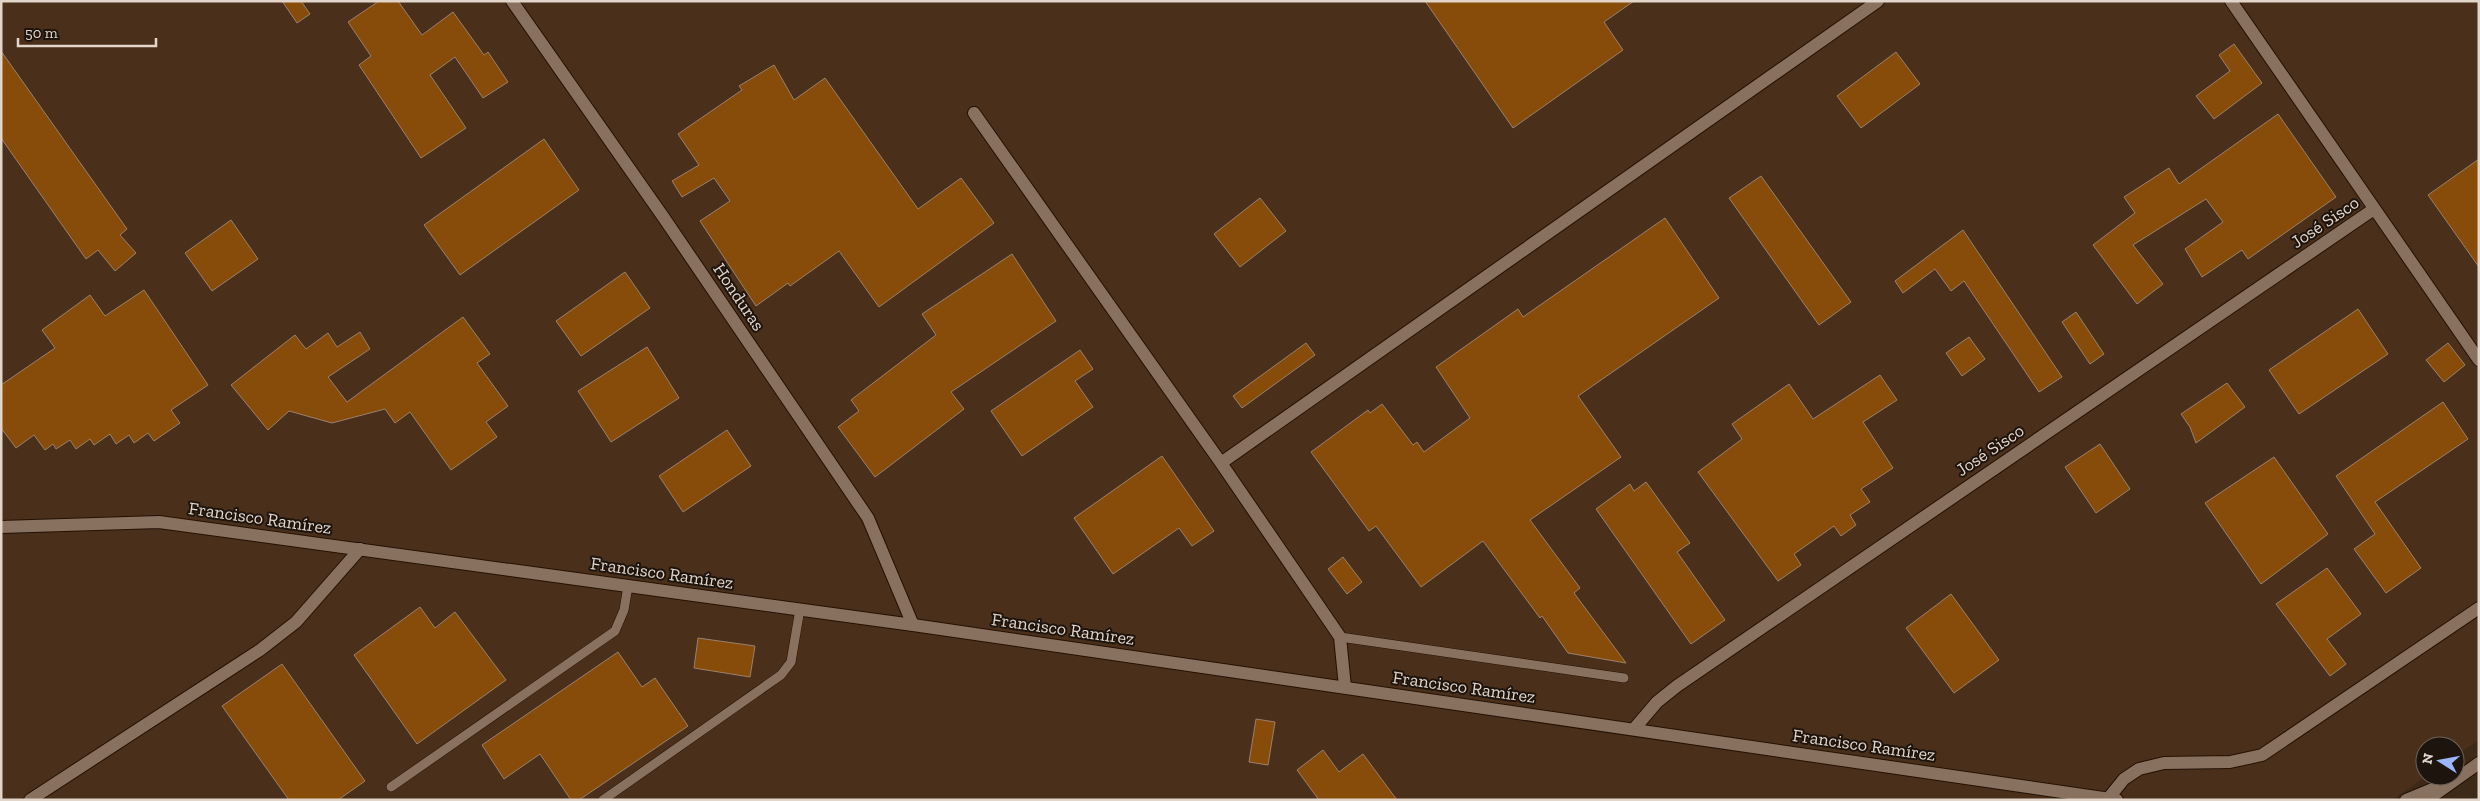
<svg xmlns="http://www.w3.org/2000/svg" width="2480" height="801" font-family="'Zilla Slab',serif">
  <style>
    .built { fill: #4a301b }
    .building { fill: #884c0a; stroke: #9a816e }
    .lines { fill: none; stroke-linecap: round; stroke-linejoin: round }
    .service-casing { stroke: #241103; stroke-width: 10 }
    .minor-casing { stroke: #241103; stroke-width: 14 }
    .tertiary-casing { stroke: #241103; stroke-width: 14 }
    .service { stroke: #89715f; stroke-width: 9 }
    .minor { stroke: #89715f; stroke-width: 12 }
    .tertiary { stroke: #89715f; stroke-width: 12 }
    .labels { text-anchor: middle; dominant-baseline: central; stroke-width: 4; stroke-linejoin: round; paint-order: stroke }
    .street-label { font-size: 18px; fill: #e2d5ca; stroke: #1d140d }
  </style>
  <rect width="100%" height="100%" fill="#3d2918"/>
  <path class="built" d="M 1,1 L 2478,1 L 2479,159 L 2428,195 L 2479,267 L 2479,740 L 2455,756 L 2455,746 L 2425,746 L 2426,776 L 2392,800 L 1,800 Z"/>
  <path class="building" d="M 282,1 L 301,1 L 310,14 L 297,23 Z
    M 379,1 L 398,1 L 422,35 L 453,12 L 484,55 L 488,52 L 508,82 L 483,98 L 455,57 L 430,75 L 466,128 L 421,158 L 359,65 L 371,56 L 348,22 Z
    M 1425,1 L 1634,1 L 1604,22 L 1623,50 L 1513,128 Z
    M 2234,44 L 2262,83 L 2214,119 L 2196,96 L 2230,71 L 2219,55 Z
    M 1,51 L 127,229 L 120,235 L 136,253 L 115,271 L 98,250 L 86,259 L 1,138 Z
    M 1896,52 L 1920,84 L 1861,128 L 1837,96 Z
    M 774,65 L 794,100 L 825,78 L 918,209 L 961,178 L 994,223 L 879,307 L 839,251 L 790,286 L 788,283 L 756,306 L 700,221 L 730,201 L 714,178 L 682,197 L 672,181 L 699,165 L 678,134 L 742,90 L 739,86 Z
    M 2278,114 L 2336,197 L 2248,259 L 2242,250 L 2202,277 L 2185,249 L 2223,222 L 2206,199 L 2133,245 L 2163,284 L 2137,304 L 2093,245 L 2135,213 L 2124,197 L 2169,168 L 2179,184 Z
    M 544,139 L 579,190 L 460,275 L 424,225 Z
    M 2479,159 L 2479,267 L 2428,195 Z
    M 1761,176 L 1851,302 L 1819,325 L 1729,198 Z
    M 1260,198 L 1286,231 L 1240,267 L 1214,234 Z
    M 1665,218 L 1719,298 L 1578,396 L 1621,457 L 1530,520 L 1580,588 L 1574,593 L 1626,663 L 1568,653 L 1542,616 L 1540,618 L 1483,541 L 1421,587 L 1376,526 L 1369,531 L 1311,452 L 1368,410 L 1370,413 L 1382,404 L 1413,445 L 1417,442 L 1424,452 L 1470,418 L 1436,367 L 1518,309 L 1523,317 Z
    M 231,220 L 258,259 L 212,291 L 185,253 Z
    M 1963,230 L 2062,377 L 2039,392 L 1964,281 L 1951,291 L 1935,269 L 1903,293 L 1895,281 Z
    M 1012,254 L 1056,321 L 951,392 L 964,409 L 875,477 L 838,427 L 859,411 L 851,400 L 936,335 L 922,314 Z
    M 625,272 L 650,308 L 581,356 L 556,321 Z
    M 144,290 L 208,385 L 171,410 L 180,423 L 154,441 L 148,433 L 134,443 L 129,435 L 116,444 L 110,434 L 94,445 L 90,439 L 76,449 L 70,440 L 56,449 L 53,444 L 45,450 L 34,435 L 16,448 L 1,428 L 1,385 L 55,348 L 42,330 L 90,295 L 105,316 Z
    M 2358,309 L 2388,354 L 2299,414 L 2269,370 Z
    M 2076,312 L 2104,354 L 2090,364 L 2062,322 Z
    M 463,317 L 490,354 L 477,363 L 508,406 L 486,422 L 497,437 L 451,470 L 410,412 L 395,423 L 385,409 L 332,423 L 289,411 L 268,430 L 231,385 L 295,335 L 306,349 L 328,333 L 337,347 L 360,332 L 370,349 L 328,377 L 347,402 Z
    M 1969,337 L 1985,359 L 1962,376 L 1946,353 Z
    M 1306,343 L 1315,355 L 1242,408 L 1233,396 Z
    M 2448,343 L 2465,365 L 2444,382 L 2426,360 Z
    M 647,347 L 679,398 L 611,442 L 578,391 Z
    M 1080,350 L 1093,369 L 1075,381 L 1093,407 L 1022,456 L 991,411 Z
    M 1880,375 L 1897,400 L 1863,422 L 1893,468 L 1861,489 L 1870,502 L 1850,515 L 1856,525 L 1841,536 L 1834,526 L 1794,554 L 1801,565 L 1778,581 L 1698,472 L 1742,439 L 1732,424 L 1789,384 L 1813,419 Z
    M 2227,383 L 2245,407 L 2196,443 L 2190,427 L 2181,414 Z
    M 2443,402 L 2468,439 L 2375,502 L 2421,568 L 2386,593 L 2354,549 L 2375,534 L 2336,476 Z
    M 727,430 L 751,466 L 683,512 L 659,476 Z
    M 2100,444 L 2130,489 L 2096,513 L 2065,467 Z
    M 1162,456 L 1214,531 L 1192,546 L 1179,528 L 1113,574 L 1074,518 Z
    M 2274,457 L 2328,534 L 2261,584 L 2205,503 Z
    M 1646,482 L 1690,543 L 1677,552 L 1725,620 L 1691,644 L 1596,509 L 1630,484 L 1634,491 Z
    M 1343,557 L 1362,582 L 1347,594 L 1328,569 Z
    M 2327,568 L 2361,614 L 2327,639 L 2346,664 L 2330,676 L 2276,604 Z
    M 1951,594 L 1999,660 L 1954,693 L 1906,628 Z
    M 420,607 L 435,628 L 455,612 L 506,680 L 417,744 L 354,655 Z
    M 698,638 L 755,646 L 750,677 L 694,668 Z
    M 618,652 L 642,687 L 655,678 L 688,726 L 579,800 L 571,800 L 540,754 L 504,779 L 482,745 Z
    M 282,664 L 365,781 L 338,800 L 289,800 L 222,706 Z
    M 1256,719 L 1275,722 L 1268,765 L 1249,762 Z
    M 1323,750 L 1339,772 L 1363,754 L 1397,800 L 1319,800 L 1297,770 Z"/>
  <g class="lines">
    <g class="service-casing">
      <path id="service" d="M 1340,637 L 1624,678
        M 391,787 L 615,631 L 624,610 L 628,586
        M 603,800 L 781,675 L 791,662 L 800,609"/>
    </g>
    <g class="minor-casing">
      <path id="minor" d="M 512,1 L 664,218 L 868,518 L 913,625
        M 2231,1 L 2479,360
        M 974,113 L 1221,463 L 1340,637 L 1345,687
        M 1221,463 L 1878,1
        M 1634,729 L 1657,702 L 1677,686 L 2374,209
        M 30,800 L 260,650 L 296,622 L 360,549
        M 2107,800 L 2124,779 L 2139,769 L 2164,763 L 2230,762 L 2262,755 L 2479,608"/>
    </g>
    <g class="tertiary-casing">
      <path id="tertiary" d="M 1,527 L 159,522 L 913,625 L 2117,800
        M 2406,800 L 2435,788
        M 2427,800 L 2479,763"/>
    </g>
    <use href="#service" class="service"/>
    <use href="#minor" class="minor"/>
    <use href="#tertiary" class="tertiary"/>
  </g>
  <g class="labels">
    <g class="street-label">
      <text transform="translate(2325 222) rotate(-34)">José Sisco</text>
      <text transform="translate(739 297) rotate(56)">Honduras</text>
      <text transform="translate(1990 450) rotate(-34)">José Sisco</text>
      <text transform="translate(260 518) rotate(8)">Francisco Ramírez</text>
      <text transform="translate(662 573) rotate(8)">Francisco Ramírez</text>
      <text transform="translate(1063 629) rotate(8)">Francisco Ramírez</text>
      <text transform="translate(1464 687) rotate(8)">Francisco Ramírez</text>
      <text transform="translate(1864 745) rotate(8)">Francisco Ramírez</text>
    </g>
  </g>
  <rect width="2480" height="801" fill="none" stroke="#e2d5ca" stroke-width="5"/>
  <g transform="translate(2440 761) rotate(281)"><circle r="24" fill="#1d140d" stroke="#6c6159"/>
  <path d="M0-4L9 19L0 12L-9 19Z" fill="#9ab5fd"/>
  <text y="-8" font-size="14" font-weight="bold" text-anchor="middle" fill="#e2d5ca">N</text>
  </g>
  <path d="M18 38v8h138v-8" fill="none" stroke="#e2d5ca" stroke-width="2.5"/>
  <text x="25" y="38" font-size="15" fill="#e2d5ca" stroke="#1d140d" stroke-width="4" paint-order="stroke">50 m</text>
</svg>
